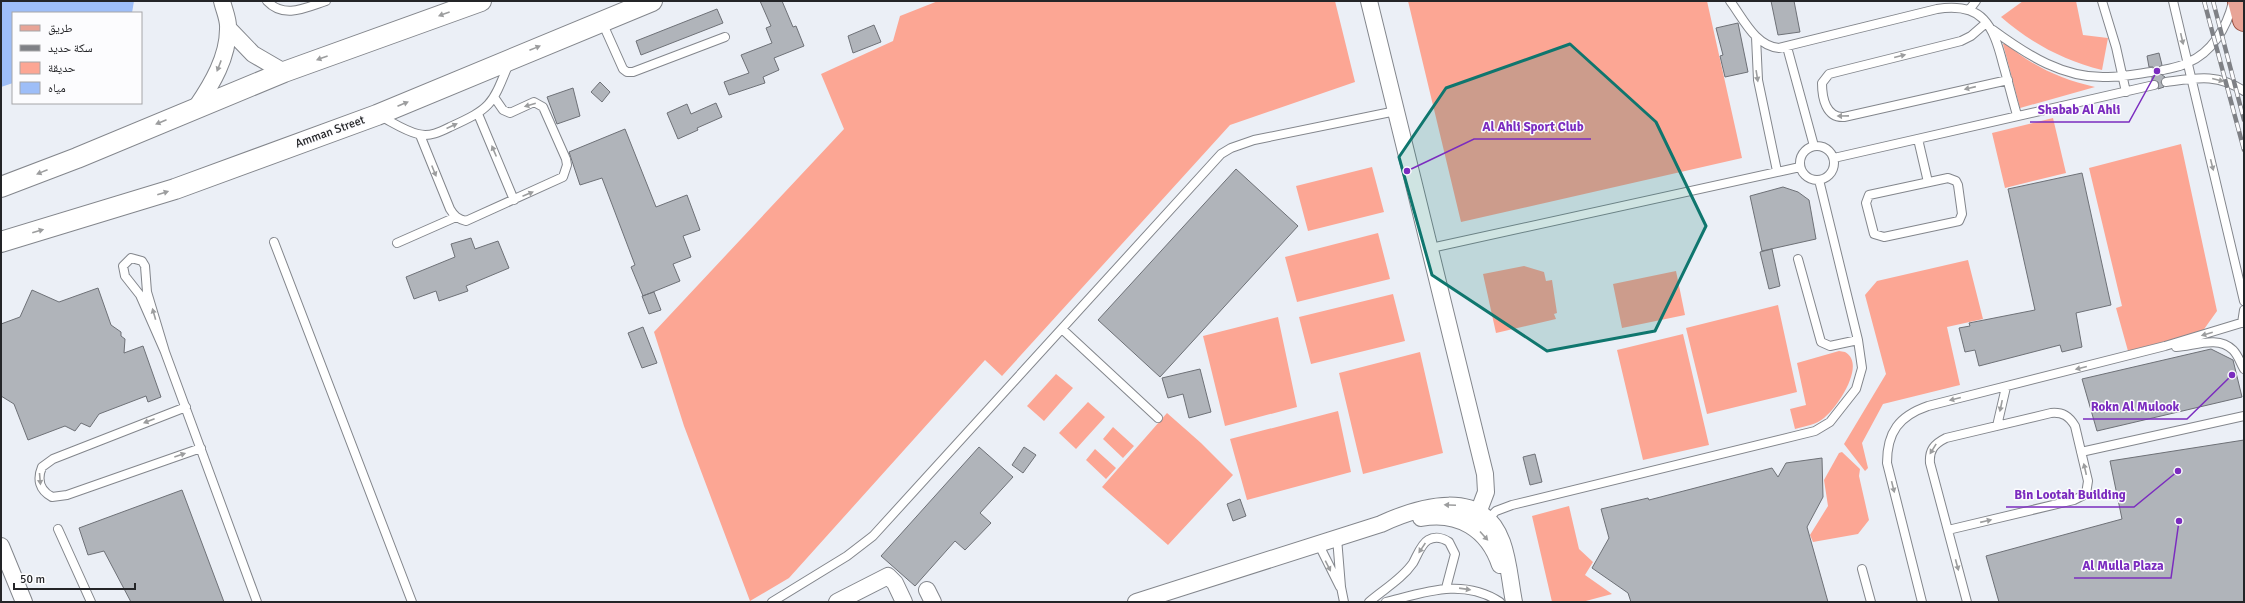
<svg xmlns="http://www.w3.org/2000/svg" width="2245" height="603" font-family="Signika,'Noto Naskh Arabic',sans-serif">
  <style>
    .green { fill: #fca694 }
    .water { fill: #9ebef8 }
    .building { fill: #b0b4ba; stroke: #6e7177 }
    .lines { fill: none; stroke-linecap: round; stroke-linejoin: round }
    .service-casing { stroke: #83868c; stroke-width: 10 }
    .minor-casing { stroke: #83868c; stroke-width: 18 }
    .tertiary-casing { stroke: #83868c; stroke-width: 22 }
    .primary-casing { stroke: #995143; stroke-width: 24 }
    .service { stroke: #fff; stroke-width: 8 }
    .minor { stroke: #fff; stroke-width: 16 }
    .tertiary { stroke: #fff; stroke-width: 20 }
    .primary { stroke: #e8a497; stroke-width: 22 }
    .rail-casing { stroke: #7f8186; stroke-width: 4.5 }
    .rail { stroke: #fcfcfe; stroke-width: 3; stroke-dasharray: 9; stroke-linecap: butt }
    .oneway { fill: #9c9d9e }
    .marked { fill: #0f766e; fill-opacity: 0.2; stroke: #0f766e; stroke-width: 3; stroke-linejoin: round }
    .labels { text-anchor: middle; dominant-baseline: central; stroke-width: 3; stroke-linejoin: round; paint-order: stroke }
    .street-label { font-size: 12px; fill: #242528; stroke: #fcfcfe }
    .leader { fill: none; stroke: #7b2cbf; stroke-width: 1.5 }
    .callout-dot { fill: #7b2cbf; stroke: #fcfcfe; stroke-width: 1.5 }
    .callout-label { font-size: 13px; text-anchor: middle; font-weight: bold; fill: #7b2cbf; stroke: #fcfcfe; stroke-width: 3; stroke-linejoin: round; paint-order: stroke }
  </style>
  <rect width="100%" height="100%" fill="#ebeff6"/>
  <path class="green" d="M 938,1 L 1335,1 L 1355,82 L 1230,125 L 1002,376 L 985,360 L 789,578 L 750,601 L 684,426 L 654,332 L 844,129 L 821,74 L 893,41 L 900,16 Z
    M 1408,1 L 1707,1 L 1742,158 L 1461,222 Z
    M 2023,1 L 2076,1 L 2083,35 L 2108,38 L 2102,70 C 2063,60 2031,43 2001,17 Z
    M 2005,43 C 2032,66 2060,79 2095,87 L 2020,108 L 2003,44 Z
    M 2053,118 L 2066,173 L 2005,188 L 1992,133 Z
    M 2181,144 L 2217,311 L 2202,332 L 2128,351 L 2116,308 L 2122,306 L 2089,168 Z
    M 1372,167 L 1384,212 L 1308,231 L 1296,186 Z
    M 1378,233 L 1390,279 L 1297,302 L 1285,257 Z
    M 1968,260 L 1983,319 L 1947,327 L 1960,385 L 1883,404 L 1862,443 L 1868,468 L 1865,471 L 1844,444 L 1886,374 L 1865,295 L 1877,281 Z
    M 1524,266 L 1544,272 L 1546,281 L 1552,280 L 1557,313 L 1554,314 L 1556,319 L 1496,333 L 1483,274 Z
    M 1676,271 L 1685,315 L 1622,328 L 1613,284 Z
    M 1393,294 L 1405,341 L 1311,364 L 1299,317 Z
    M 1778,305 L 1797,392 L 1707,414 L 1686,328 Z
    M 1278,317 L 1297,407 L 1225,426 L 1203,336 Z
    M 1683,334 L 1709,445 L 1643,460 L 1617,350 Z
    M 1839,351 L 1845,352 C 1867,364 1837,408 1824,418 C 1816,425 1805,426 1795,429 L 1790,409 L 1806,405 L 1797,363 Z
    M 1420,352 L 1443,453 L 1363,474 L 1339,373 Z
    M 1056,374 L 1073,388 L 1044,421 L 1027,406 Z
    M 1088,402 L 1105,417 L 1076,449 L 1059,433 Z
    M 1338,411 L 1351,472 L 1247,500 L 1230,439 Z
    M 1167,413 L 1201,443 L 1233,475 L 1168,545 L 1102,487 Z
    M 1113,427 L 1134,446 L 1123,458 L 1103,439 Z
    M 1095,449 L 1116,468 L 1106,479 L 1086,460 Z
    M 1842,452 L 1860,469 L 1859,476 L 1869,520 L 1858,534 L 1813,542 L 1810,535 L 1828,506 L 1824,480 L 1839,453 Z
    M 1569,506 L 1579,549 L 1593,562 L 1585,575 L 1612,594 L 1582,602 L 1552,602 L 1532,516 Z"/>
  <path class="water" d="M 1,1 L 134,1 L 132,13 L 13,13 L 13,83 L 1,87 Z"/>
  <path class="building" d="M 760,1 L 782,1 L 793,27 L 796,26 L 804,46 L 774,58 L 779,70 L 763,77 L 765,83 L 729,95 L 724,82 L 749,73 L 741,55 L 772,43 L 766,28 L 771,26 Z
    M 1771,1 L 1794,1 L 1800,32 L 1778,35 Z
    M 717,9 L 723,23 L 641,55 L 636,41 Z
    M 1738,23 L 1748,72 L 1725,77 L 1720,56 L 1723,55 L 1716,28 Z
    M 874,25 L 881,42 L 853,53 L 848,36 Z
    M 2159,53 L 2162,65 L 2158,68 L 2158,72 L 2165,77 L 2161,82 L 2164,87 L 2158,89 L 2158,82 L 2152,80 L 2152,77 L 2156,74 L 2156,71 L 2153,67 L 2149,67 L 2147,56 Z
    M 600,82 L 610,92 L 602,102 L 591,92 Z
    M 573,88 L 580,116 L 557,124 L 547,97 Z
    M 716,103 L 722,117 L 697,128 L 698,130 L 678,139 L 667,113 L 687,104 L 691,114 Z
    M 625,129 L 656,207 L 687,195 L 700,230 L 683,236 L 691,257 L 673,264 L 680,281 L 643,296 L 631,267 L 635,265 L 602,178 L 580,185 L 569,152 Z
    M 1236,169 L 1298,226 L 1160,377 L 1098,320 Z
    M 2082,173 L 2111,305 L 2076,313 L 2082,347 L 2062,352 L 2060,345 L 1979,366 L 1975,350 L 1965,352 L 1959,328 L 1970,326 L 1969,323 L 2035,310 L 2008,189 Z
    M 1783,187 L 1798,192 L 1809,200 L 1816,239 L 1762,251 L 1750,196 Z
    M 471,238 L 475,249 L 498,241 L 509,268 L 466,286 L 468,291 L 439,301 L 436,291 L 414,299 L 406,277 L 455,257 L 451,244 Z
    M 1772,249 L 1780,286 L 1769,289 L 1760,252 Z
    M 98,288 L 111,325 L 121,332 L 121,336 L 125,339 L 124,353 L 143,346 L 161,397 L 148,402 L 146,396 L 99,414 L 90,427 L 81,423 L 75,431 L 65,426 L 28,440 L 14,404 L 1,396 L 1,324 L 20,317 L 32,290 L 59,302 Z
    M 654,292 L 661,310 L 649,314 L 642,296 Z
    M 643,327 L 657,363 L 642,368 L 628,333 Z
    M 2211,349 L 2233,360 L 2242,397 L 2097,431 L 2082,379 Z
    M 1200,369 L 1211,412 L 1189,418 L 1183,394 L 1168,398 L 1162,378 Z
    M 2244,440 L 2244,602 L 1999,602 L 1986,556 L 2122,519 L 2110,461 Z
    M 979,447 L 1013,477 L 980,513 L 991,523 L 965,550 L 955,541 L 915,586 L 881,556 Z
    M 1024,447 L 1036,455 L 1023,473 L 1012,465 Z
    M 1535,454 L 1542,482 L 1530,485 L 1523,457 Z
    M 1822,458 L 1823,497 L 1807,527 L 1828,602 L 1631,602 L 1628,593 L 1592,568 L 1609,538 L 1601,509 L 1648,498 L 1649,500 L 1772,468 L 1778,477 L 1786,463 Z
    M 182,490 L 224,602 L 131,602 L 104,551 L 88,555 L 79,528 Z
    M 1240,499 L 1246,516 L 1233,521 L 1227,504 Z"/>
  <g class="lines">
    <g class="service-casing">
      <path id="service" d="M 267,1 C 284,19 305,8 326,1
        M 1730,1 C 1743,18 1755,46 1779,48 L 1937,9 C 1983,2 1993,25 2003,64 C 2008,81 2012,98 2017,115
        M 2102,1 L 2116,47 L 2126,92
        M 2173,1 L 2244,301
        M 1969,10 L 1976,1
        M 602,22 L 623,69 L 627,72 L 633,72 L 725,37
        M 1986,23 L 1971,36 L 1961,41 L 1829,74 L 1822,83 C 1822,98 1826,118 1844,117 L 2008,80
        M 1993,30 C 2027,55 2064,79 2108,77 C 2122,77 2137,74 2151,72
        M 1756,37 L 1758,80 L 1777,171
        M 1787,47 L 1814,146
        M 2163,70 C 2171,68 2180,67 2187,63 C 2212,53 2227,27 2233,2
        M 2166,82 C 2196,78 2217,73 2244,91
        M 478,114 L 514,200
        M 380,116 C 392,122 405,131 418,134 C 430,137 440,132 450,127 C 492,108 492,105 509,63
        M 420,135 L 450,209 C 454,216 458,219 466,221 L 563,177 L 567,165 L 566,159 L 543,107 L 534,102 L 510,113 L 503,110 L 494,97
        M 1918,139 L 1928,182
        M1800 163a17 17 0 1 1 34 0a17 17 0 1 1-34 0Z
        M 1834,158 L 2154,85
        M 1948,178 L 1956,181 L 1958,185 L 1962,214 L 1959,221 L 1884,237 L 1874,234 L 1866,203 L 1869,195 Z
        M 274,242 L 412,602
        M 397,243 L 456,217
        M 1431,248 L 1800,167
        M 1798,259 L 1821,342 L 1830,346 L 1858,340
        M 2242,323 L 2244,310
        M 1062,329 L 1158,418
        M 2176,347 C 2194,346 2218,335 2233,350 C 2238,355 2240,362 2244,369
        M 165,352 L 147,292 L 145,266 L 142,261 L 131,258 L 123,266 L 125,276 L 140,295 L 165,352 L 257,602
        M 186,407 L 53,459 L 42,467 C 37,479 39,490 52,497 L 67,495 L 201,448
        M 1997,426 L 2006,387
        M 2081,452 L 2244,416
        M 1487,520 L 1496,511 L 1512,505 L 1815,431 L 1830,422 L 1856,389 L 1862,368 L 1858,340 L 1819,180
        M 58,529 L 91,602
        M 1948,530 L 2074,500 L 2086,494 L 2088,481 L 2075,426 C 2069,416 2063,412 2051,413 L 1946,438 C 1934,444 1929,450 1930,463 L 1967,602
        M 1337,538 L 1341,587 L 1344,602
        M 1318,543 L 1340,587
        M 1862,569 L 1871,602
        M 772,602 L 847,556 L 873,536 L 1221,154 L 1231,148 L 1254,140 L 1396,111
        M 1369,602 C 1384,589 1402,579 1413,563 C 1417,556 1421,544 1428,540 C 1435,536 1443,538 1449,542 L 1455,554 L 1446,588
        M 1386,602 C 1426,592 1463,578 1500,602
        M 1922,602 L 1887,463 C 1887,432 1899,416 1928,406 L 2165,346 L 2244,322"/>
    </g>
    <g class="minor-casing">
      <path id="minor" d="M 1369,1 L 1485,474 L 1486,492 L 1478,513
        M 228,28 L 253,54 L 284,72
        M 197,106 C 212,84 228,57 228,29 C 229,20 224,10 222,1
        M 1421,518 C 1458,511 1488,529 1500,565
        M 1,546 L 24,602
        M 927,590 L 933,602
        M 837,602 L 888,576 L 895,583 L 904,602
        M 1136,602 L 1381,524 C 1420,506 1482,487 1502,542 C 1509,561 1510,582 1514,602"/>
    </g>
    <g class="tertiary-casing">
      <path id="tertiary" d="M 1,187 L 77,158 L 284,72 L 481,1
        M 1,242 L 175,189 L 377,115 L 652,1"/>
    </g>
    <g class="primary-casing">
      <path id="primary" d="M 2239,1 L 2244,20"/>
    </g>
    <use href="#service" class="service"/>
    <use href="#minor" class="minor"/>
    <use href="#tertiary" class="tertiary"/>
    <use href="#primary" class="primary"/>
    <g class="rail-casing">
      <path id="rail" d="M 2204,1 L 2244,150
        M 2213,1 L 2244,120"/>
    </g>
    <use href="#rail" class="rail"/>
  </g>
  <defs><path id="oneway-solid" d="M-6-.8H1V-3.2L6.5 0L1 3.2V.8H-6Z"/></defs>
  <g class="oneway">
    <use href="#oneway-solid" transform="translate(444 14) rotate(160)"/>
    <use href="#oneway-solid" transform="translate(2182 39) rotate(77)"/>
    <use href="#oneway-solid" transform="translate(535 48) rotate(-22)"/>
    <use href="#oneway-solid" transform="translate(1900 56) rotate(-14)"/>
    <use href="#oneway-solid" transform="translate(322 58) rotate(160)"/>
    <use href="#oneway-solid" transform="translate(219 66) rotate(111)"/>
    <use href="#oneway-solid" transform="translate(1757 76) rotate(81)"/>
    <use href="#oneway-solid" transform="translate(2218 80) rotate(14)"/>
    <use href="#oneway-solid" transform="translate(1970 88) rotate(167)"/>
    <use href="#oneway-solid" transform="translate(403 104) rotate(-23)"/>
    <use href="#oneway-solid" transform="translate(530 105) rotate(164)"/>
    <use href="#oneway-solid" transform="translate(1843 116) rotate(179)"/>
    <use href="#oneway-solid" transform="translate(161 122) rotate(157)"/>
    <use href="#oneway-solid" transform="translate(452 126) rotate(-24)"/>
    <use href="#oneway-solid" transform="translate(494 151) rotate(-113)"/>
    <use href="#oneway-solid" transform="translate(2212 165) rotate(76)"/>
    <use href="#oneway-solid" transform="translate(434 171) rotate(68)"/>
    <use href="#oneway-solid" transform="translate(42 172) rotate(158)"/>
    <use href="#oneway-solid" transform="translate(163 193) rotate(-17)"/>
    <use href="#oneway-solid" transform="translate(528 194) rotate(-23)"/>
    <use href="#oneway-solid" transform="translate(38 231) rotate(-16)"/>
    <use href="#oneway-solid" transform="translate(154 314) rotate(-106)"/>
    <use href="#oneway-solid" transform="translate(2207 334) rotate(164)"/>
    <use href="#oneway-solid" transform="translate(2081 368) rotate(166)"/>
    <use href="#oneway-solid" transform="translate(1955 399) rotate(166)"/>
    <use href="#oneway-solid" transform="translate(2001 406) rotate(102)"/>
    <use href="#oneway-solid" transform="translate(149 421) rotate(159)"/>
    <use href="#oneway-solid" transform="translate(1933 449) rotate(122)"/>
    <use href="#oneway-solid" transform="translate(180 455) rotate(-19)"/>
    <use href="#oneway-solid" transform="translate(2085 469) rotate(-103)"/>
    <use href="#oneway-solid" transform="translate(40 479) rotate(85)"/>
    <use href="#oneway-solid" transform="translate(1893 487) rotate(76)"/>
    <use href="#oneway-solid" transform="translate(1450 505) rotate(-177)"/>
    <use href="#oneway-solid" transform="translate(1986 521) rotate(-13)"/>
    <use href="#oneway-solid" transform="translate(1484 536) rotate(48)"/>
    <use href="#oneway-solid" transform="translate(1422 548) rotate(124)"/>
    <use href="#oneway-solid" transform="translate(1957 565) rotate(75)"/>
    <use href="#oneway-solid" transform="translate(1328 566) rotate(63)"/>
    <use href="#oneway-solid" transform="translate(1465 589) rotate(8)"/>
  </g>
  <path class="marked" d="M 1570,44 L 1656,122 L 1706,226 L 1655,331 L 1547,351 L 1432,275 L 1399,157 L 1446,88 Z"/>
  <g class="labels">
    <g class="street-label">
      <text transform="translate(330 132) rotate(-20)">Amman Street</text>
    </g>
  </g>
  <path class="leader" d="M2157 71L2129 122H2030M1407 171L1474 139H1591M2232 375L2187 419H2083M2178 471L2134 507H2006M2179 521L2171 578H2074"/>
  <g class="callout-dot">
    <circle cx="2157" cy="71" r="4"/>
    <circle cx="1407" cy="171" r="4"/>
    <circle cx="2232" cy="375" r="4"/>
    <circle cx="2178" cy="471" r="4"/>
    <circle cx="2179" cy="521" r="4"/>
  </g>
  <g class="callout-label">
    <text x="2079" y="114">Shabab Al Ahli</text>
    <text x="1533" y="131">Al Ahli Sport Club</text>
    <text x="2135" y="411">Rokn Al Mulook</text>
    <text x="2070" y="499">Bin Lootah Building</text>
    <text x="2123" y="570">Al Mulla Plaza</text>
  </g>
  <rect width="2245" height="603" fill="none" stroke="#242528" stroke-width="4"/>
  <rect x="12" y="12" width="130" height="92" fill="#fcfcfe" stroke="#a6a6a8"/>
  <rect x="20" y="25" width="20" height="6" fill="#e8a497" stroke="#a6a6a8"/>
  <text x="48" y="32" font-size="12" fill="#242528">طريق</text>
  <rect x="20" y="45" width="20" height="6" fill="#7f8186" stroke="#a6a6a8"/>
  <text x="48" y="52" font-size="12" fill="#242528">سكة حديد</text>
  <rect x="20" y="62" width="20" height="12" fill="#fca694" stroke="#a6a6a8"/>
  <text x="48" y="72" font-size="12" fill="#242528">حديقة</text>
  <rect x="20" y="82" width="20" height="12" fill="#9ebef8" stroke="#a6a6a8"/>
  <text x="48" y="92" font-size="12" fill="#242528">مياه</text>
  <path d="M14 583v6h121v-6" fill="none" stroke="#242528" stroke-width="2"/>
  <text x="20" y="583" font-size="12" fill="#242528" stroke="#fcfcfe" stroke-width="3" paint-order="stroke">50 m</text>
</svg>
